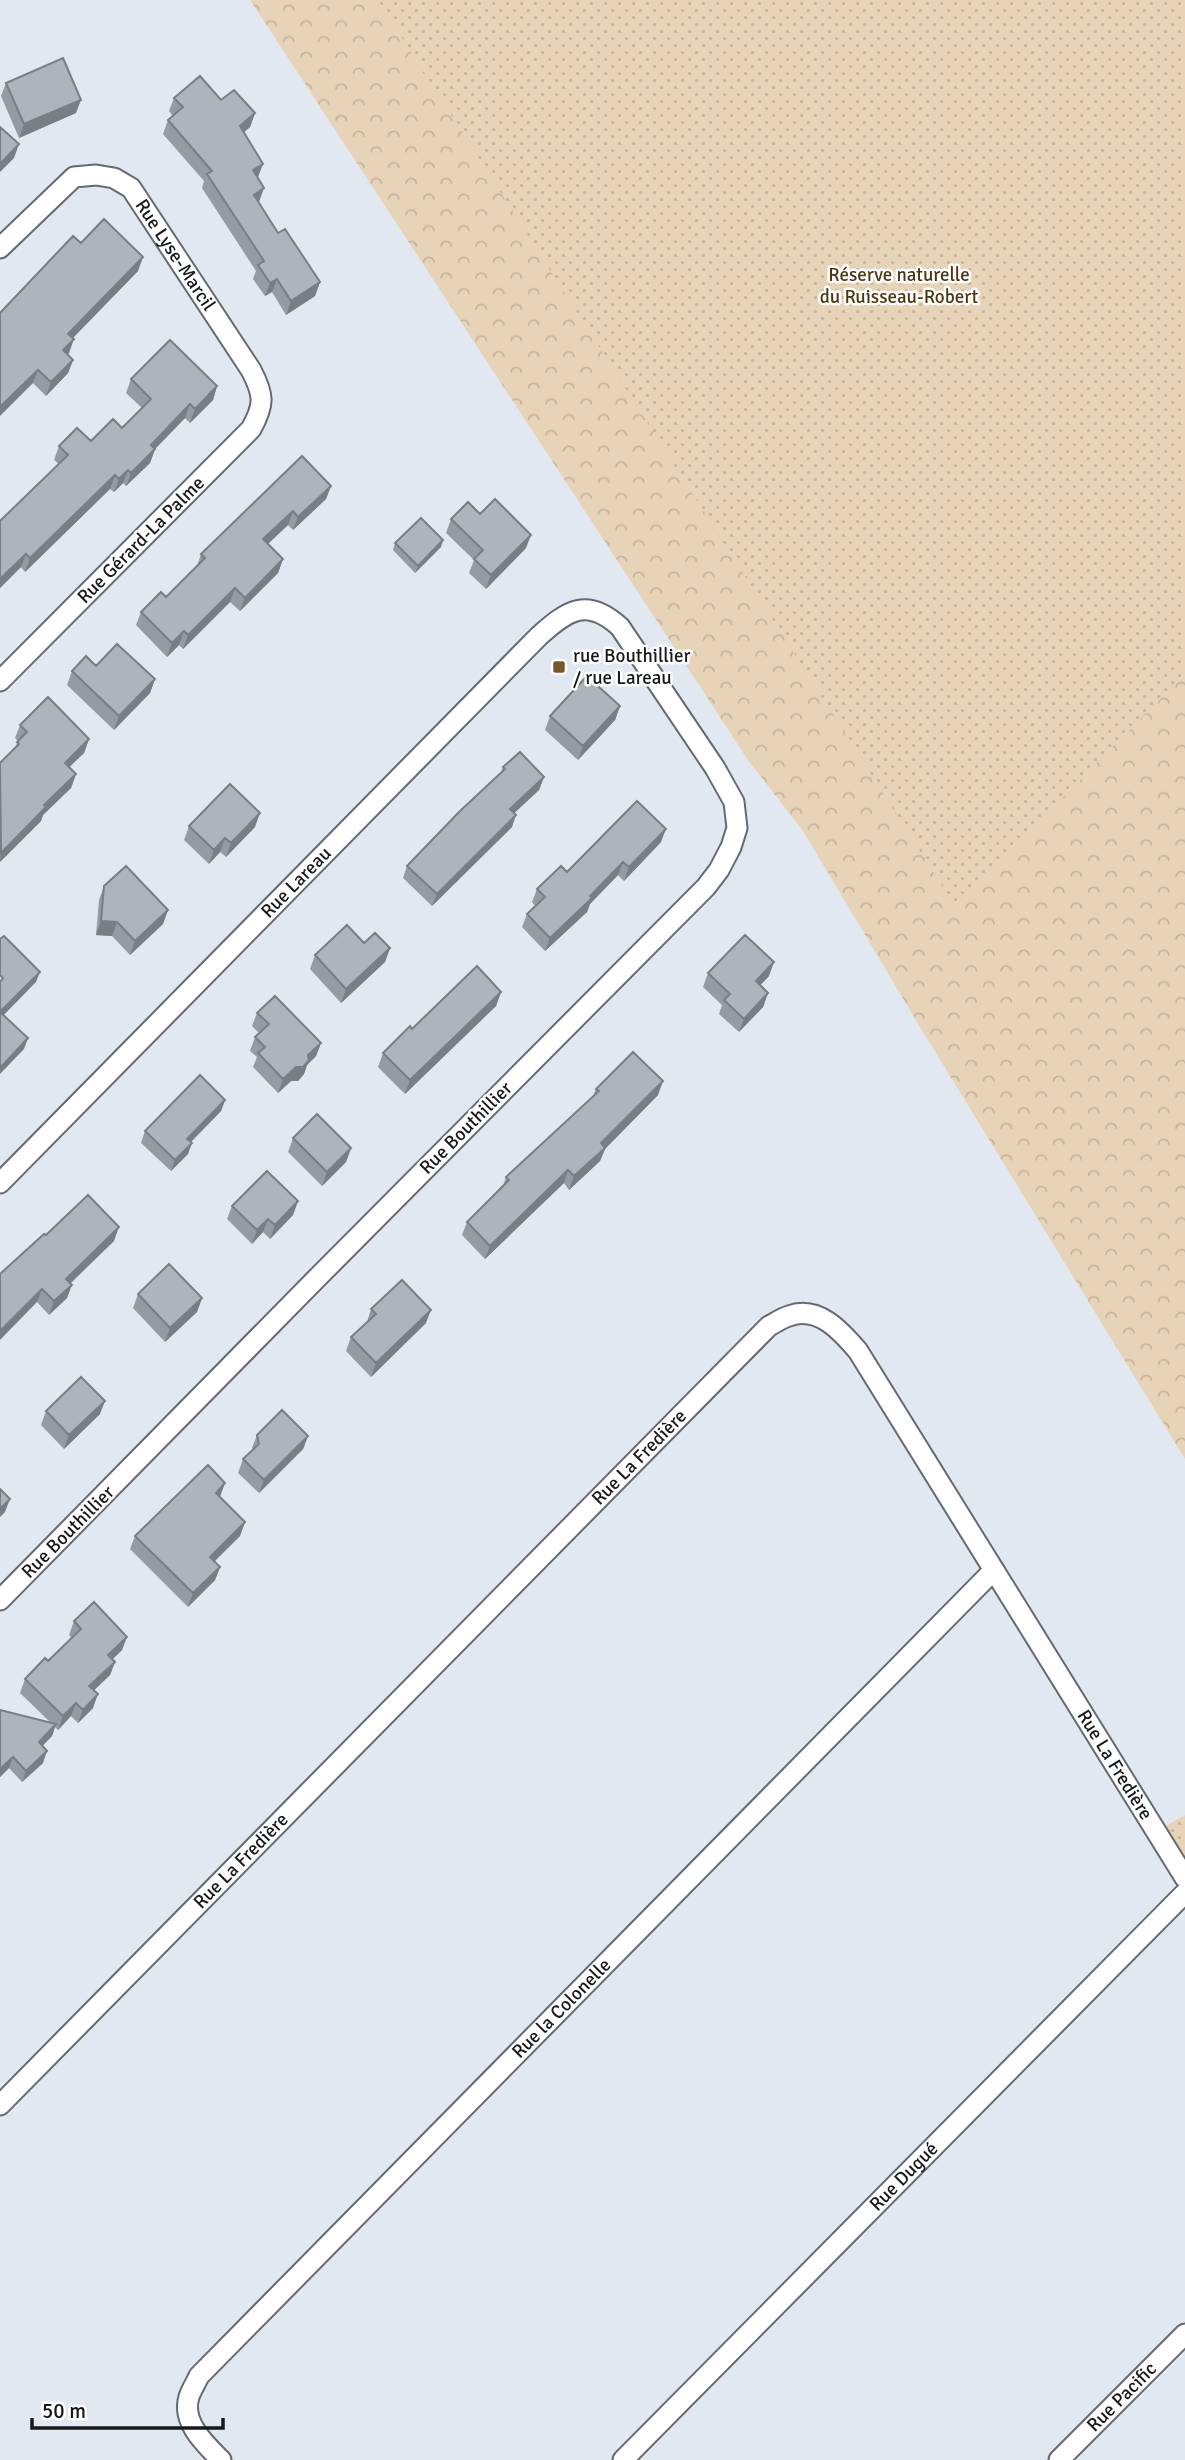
<svg xmlns="http://www.w3.org/2000/svg" width="1185" height="2460" font-family="Signika,sans-serif">
  <style>
    .forest { fill: url(#forest-crowns) }
    .park { fill: url(#park-dots) }
    .lines { fill: none; stroke-linecap: round; stroke-linejoin: round }
    .minor-casing { stroke: #646a71; stroke-width: 23 }
    .minor { stroke: #fff; stroke-width: 19 }
    .wall { fill: #959ba2 }
    .shaded-wall { fill: #797e84 }
    .building { fill: #adb4bc; stroke: #797e84; stroke-width: 2 }
    .poi-dot { fill: #75592c; stroke: #fff; stroke-width: 2.5 }
    .labels { text-anchor: middle; dominant-baseline: central; stroke-width: 5; stroke-linejoin: round; paint-order: stroke }
    .street-label { font-size: 19px; fill: #16191c; stroke: #fff }
    .park-label { font-size: 19px; fill: #4e3710; stroke: #fff }
    .poi-label { font-size: 19px; fill: #16191c; stroke: #fff; text-anchor: start }
  </style>
  <defs>
    <pattern id="forest-crowns" width="20" height="18" patternUnits="userSpaceOnUse" patternTransform="scale(1.75)"><rect width="20" height="18" fill="#e7d3b7"/><path d="M2 6a3 3 0 1 1 6 0M12 15a3 3 0 1 1 6 0" fill="none" stroke="#c5b59d"/></pattern>
    <pattern id="park-dots" width="8" height="8" patternUnits="userSpaceOnUse" patternTransform="scale(1.75)"><rect width="8" height="8" fill="#e7d3b7"/><path d="M2 2h.1M6 6h.1" fill="none" stroke="#c5b59d" stroke-width="1.8" stroke-linecap="round"/></pattern>
  </defs>
  <rect width="100%" height="100%" fill="#e1e8f1"/>
  <path class="forest" d="M 250,0 L 1185,0 L 1185,1459 L 923,1032 L 803,831 L 748,760 Z"/>
  <path class="park" d="M 378,0 L 1185,0 L 1185,674 L 955,906 Z
    M 1185,1815 L 1185,1873 L 1157,1831 Z"/>
  <g class="lines">
    <g class="minor-casing">
      <g id="minor">
        <path id="s1" d="M 0,248 L 74,177 L 96,175 L 114,178 L 131,188 L 251,370 C 264,395 265,404 251,429 L 0,681"/>
        <path id="s2" d="M 0,1183 L 539,636 C 568,610 587,597 620,627 L 715,768 L 734,802 L 737,828 L 731,847 L 719,870 L 706,887 L 319,1276 L 0,1600"/>
        <path id="s3" d="M 0,2105 L 769,1326 C 775,1323 782,1318 789,1316 C 818,1305 841,1331 858,1351 L 1185,1878"/>
        <path id="s4" d="M 221,2460 C 205,2444 181,2422 189,2397 C 191,2390 196,2383 199,2376 L 994,1570"/>
        <path id="s5" d="M 623,2460 L 1185,1893"/>
        <path id="s6" d="M 1059,2460 L 1185,2334"/>
      </g>
    </g>
    <use href="#minor" class="minor"/>
  </g>
  <path class="wall" d="M 6,83 L 76,113 L 19,138 L 1,96 Z
    M 174,98 L 221,100 L 255,113 L 250,127 L 244,132 L 263,164 L 257,178 L 259,202 L 278,233 L 320,282 L 315,296 L 286,315 L 272,292 L 265,296 L 253,279 L 256,271 L 202,188 L 204,181 L 163,134 L 168,120 L 173,116 L 169,111 Z
    M 81,243 L 138,271 L 73,338 L 69,353 L 68,354 L 73,360 L 68,373 L 46,396 L 33,383 Z
    M 131,379 L 217,386 L 213,400 L 190,423 L 185,418 L 155,449 L 150,463 L 126,486 L 123,483 L 114,492 L 110,489 L 25,572 L 21,567 L 0,588 L 0,521 L 59,464 L 54,460 L 59,446 L 91,441 L 122,428 L 142,408 L 126,393 Z
    M 331,486 L 326,499 L 293,530 L 288,525 L 268,544 L 283,559 L 278,573 L 240,611 L 230,602 L 183,649 L 179,645 L 167,657 L 136,625 L 141,612 L 166,597 L 197,566 L 201,554 Z
    M 480,514 L 526,548 L 486,589 L 469,573 L 474,560 L 446,533 L 451,519 Z
    M 395,543 L 441,547 L 415,573 L 393,550 Z
    M 96,666 L 155,679 L 150,693 L 114,730 L 67,685 L 72,671 Z
    M 620,706 L 615,720 L 578,760 L 545,730 L 550,716 Z
    M 20,725 L 89,739 L 84,753 L 69,767 L 76,774 L 71,788 L 43,815 L 41,821 L 0,862 L 0,763 L 15,748 L 18,741 L 15,738 Z
    M 503,767 L 544,777 L 539,790 L 514,813 L 512,827 L 432,906 L 403,878 L 407,866 L 501,772 Z
    M 189,826 L 255,827 L 226,857 L 220,852 L 209,864 L 184,840 Z
    M 661,842 L 624,881 L 618,875 L 590,904 L 587,912 L 545,951 L 522,927 L 527,914 L 535,906 L 532,902 L 537,889 L 567,872 Z
    M 104,886 L 168,910 L 163,924 L 130,955 L 112,936 L 96,935 L 99,900 Z
    M 364,943 L 390,948 L 385,962 L 341,1003 L 310,969 L 315,955 Z
    M 708,973 L 769,976 L 760,985 L 768,993 L 763,1007 L 739,1032 L 719,1014 L 722,1005 L 703,987 Z
    M 501,992 L 496,1006 L 405,1094 L 378,1067 L 383,1053 L 412,1029 Z
    M 257,1013 L 321,1043 L 316,1056 L 307,1065 L 304,1074 L 298,1081 L 291,1081 L 278,1093 L 253,1067 L 257,1057 L 250,1051 L 255,1037 L 259,1033 L 252,1026 Z
    M 596,1089 L 658,1095 L 605,1149 L 600,1161 L 569,1190 L 564,1183 L 485,1259 L 462,1235 L 467,1222 L 503,1186 L 506,1177 L 593,1096 Z
    M 225,1100 L 221,1111 L 191,1142 L 188,1154 L 171,1171 L 141,1143 L 145,1131 Z
    M 293,1138 L 351,1148 L 346,1162 L 322,1186 L 288,1152 Z
    M 298,1201 L 293,1215 L 270,1239 L 263,1232 L 252,1244 L 227,1219 L 232,1206 Z
    M 46,1235 L 114,1241 L 71,1283 L 67,1298 L 49,1315 L 37,1302 Z
    M 138,1294 L 202,1298 L 197,1312 L 165,1342 L 133,1308 Z
    M 371,1309 L 426,1323 L 371,1377 L 346,1351 L 351,1337 L 367,1322 Z
    M 46,1411 L 100,1414 L 64,1449 L 41,1425 Z
    M 257,1435 L 308,1436 L 303,1449 L 259,1493 L 238,1473 L 243,1459 L 253,1450 L 252,1448 Z
    M 220,1497 L 245,1522 L 240,1536 L 214,1561 L 220,1567 L 215,1580 L 188,1607 L 130,1549 L 135,1536 Z
    M 74,1621 L 122,1650 L 113,1659 L 115,1662 L 110,1675 L 94,1690 L 93,1708 L 78,1723 L 71,1716 L 58,1730 L 55,1727 L 52,1736 L 42,1746 L 43,1763 L 22,1782 L 9,1768 L 0,1777 L 0,1710 L 50,1722 L 20,1693 L 25,1679 L 48,1661 L 72,1638 L 69,1635 Z"/>
  <path class="shaded-wall" d="M 81,100 L 76,113 L 19,138 L 24,124 Z
    M 255,113 L 250,127 L 235,140 L 240,126 Z
    M 19,144 L 14,158 L 0,172 L 0,164 Z
    M 263,164 L 258,177 L 248,184 L 253,170 Z
    M 264,188 L 259,202 L 254,195 Z
    M 143,257 L 138,271 L 63,348 L 68,334 Z
    M 277,279 L 272,292 L 265,296 L 270,283 Z
    M 320,282 L 315,296 L 286,315 L 291,301 Z
    M 74,339 L 69,353 L 58,364 L 63,350 Z
    M 73,360 L 68,373 L 46,396 L 51,382 Z
    M 38,370 L 33,383 L 0,416 L 0,407 Z
    M 217,386 L 213,400 L 190,423 L 195,409 Z
    M 190,404 L 185,418 L 155,449 L 150,463 L 126,486 L 131,473 L 151,445 Z
    M 128,470 L 123,483 L 114,492 L 119,479 Z
    M 115,475 L 110,489 L 25,572 L 30,558 Z
    M 331,486 L 326,499 L 293,530 L 298,517 Z
    M 293,511 L 288,525 L 258,553 L 263,539 Z
    M 531,535 L 526,548 L 486,589 L 491,575 Z
    M 443,540 L 441,547 L 415,573 L 418,566 Z
    M 26,554 L 21,567 L 0,588 L 0,579 Z
    M 283,559 L 278,573 L 240,611 L 245,598 Z
    M 235,588 L 230,602 L 183,649 L 188,635 Z
    M 184,631 L 179,645 L 167,657 L 172,643 Z
    M 155,679 L 150,693 L 114,730 L 119,716 Z
    M 620,706 L 615,720 L 578,760 L 583,746 Z
    M 89,739 L 84,753 L 60,776 L 65,763 Z
    M 76,774 L 71,788 L 43,815 L 41,821 L 0,862 L 1,853 L 44,805 Z
    M 544,777 L 539,790 L 506,821 L 510,809 Z
    M 260,813 L 255,827 L 226,857 L 231,843 Z
    M 516,815 L 512,827 L 432,906 L 437,894 Z
    M 666,829 L 661,842 L 624,881 L 629,867 Z
    M 225,838 L 220,852 L 209,864 L 214,850 Z
    M 623,862 L 618,875 L 590,904 L 587,912 L 545,951 L 550,938 Z
    M 168,910 L 163,924 L 130,955 L 135,941 Z
    M 101,921 L 117,922 L 112,936 L 96,935 Z
    M 390,948 L 385,962 L 341,1003 L 346,989 Z
    M 774,962 L 769,976 L 751,995 L 756,981 Z
    M 40,972 L 36,982 L 0,1019 L 0,1012 Z
    M 501,992 L 496,1006 L 405,1094 L 410,1080 Z
    M 768,993 L 763,1007 L 739,1032 L 744,1019 Z
    M 28,1038 L 24,1049 L 0,1074 L 0,1068 Z
    M 321,1043 L 316,1056 L 307,1065 L 304,1074 L 298,1081 L 291,1081 L 278,1093 L 283,1079 Z
    M 663,1081 L 658,1095 L 605,1149 L 600,1161 L 569,1190 L 574,1176 L 601,1143 Z
    M 225,1100 L 221,1111 L 183,1150 L 187,1139 Z
    M 192,1143 L 188,1154 L 171,1171 L 175,1160 Z
    M 351,1148 L 346,1162 L 322,1186 L 327,1172 Z
    M 568,1170 L 564,1183 L 485,1259 L 490,1246 Z
    M 298,1201 L 293,1215 L 270,1239 L 275,1225 Z
    M 268,1219 L 263,1232 L 252,1244 L 257,1230 Z
    M 119,1227 L 114,1241 L 61,1292 L 66,1279 Z
    M 72,1285 L 67,1298 L 49,1315 L 54,1301 Z
    M 42,1289 L 37,1302 L 0,1340 L 0,1331 Z
    M 202,1298 L 197,1312 L 165,1342 L 170,1328 Z
    M 431,1310 L 426,1323 L 371,1377 L 376,1363 Z
    M 105,1401 L 100,1414 L 64,1449 L 69,1435 Z
    M 308,1436 L 303,1449 L 259,1493 L 264,1480 Z
    M 225,1483 L 220,1497 L 211,1507 L 216,1493 Z
    M 10,1499 L 5,1512 L 0,1517 L 0,1509 Z
    M 245,1522 L 240,1536 L 205,1571 L 210,1557 Z
    M 220,1567 L 215,1580 L 188,1607 L 193,1593 Z
    M 127,1637 L 122,1650 L 103,1668 L 108,1655 Z
    M 115,1662 L 110,1675 L 84,1700 L 89,1686 Z
    M 98,1694 L 93,1708 L 78,1723 L 83,1710 Z
    M 76,1703 L 71,1716 L 58,1730 L 63,1716 Z
    M 56,1724 L 52,1736 L 35,1754 L 39,1742 Z
    M 47,1751 L 43,1763 L 22,1782 L 26,1771 Z
    M 13,1757 L 9,1768 L 0,1777 L 0,1769 Z"/>
  <path class="building" d="M 63,58 L 81,100 L 24,124 L 6,83 Z
    M 200,76 L 221,100 L 234,90 L 255,113 L 240,126 L 263,164 L 253,170 L 264,188 L 254,195 L 278,233 L 285,229 L 320,282 L 291,301 L 277,279 L 270,283 L 258,265 L 264,261 L 207,174 L 212,171 L 168,120 L 183,107 L 174,98 Z
    M 0,127 L 19,144 L 0,164 Z
    M 104,219 L 143,257 L 68,334 L 74,339 L 63,350 L 73,360 L 51,382 L 38,370 L 0,407 L 0,313 L 73,236 L 81,243 Z
    M 170,340 L 217,386 L 195,409 L 190,404 L 151,445 L 155,449 L 131,473 L 128,470 L 119,479 L 115,475 L 30,558 L 26,554 L 0,579 L 0,521 L 68,455 L 59,446 L 77,428 L 91,441 L 113,419 L 122,428 L 151,399 L 131,379 Z
    M 302,456 L 331,486 L 298,517 L 293,511 L 263,539 L 283,559 L 245,598 L 235,588 L 188,635 L 184,631 L 172,643 L 141,612 L 161,592 L 166,597 L 205,558 L 201,554 Z
    M 495,499 L 531,535 L 491,575 L 474,559 L 483,550 L 451,519 L 468,502 L 480,514 Z
    M 421,518 L 443,540 L 418,566 L 395,543 Z
    M 117,644 L 155,679 L 119,716 L 72,671 L 86,656 L 96,666 Z
    M 587,676 L 620,706 L 583,746 L 550,716 Z
    M 48,697 L 89,739 L 65,763 L 76,774 L 44,805 L 46,807 L 1,853 L 0,763 L 19,744 L 17,742 L 27,732 L 20,725 Z
    M 520,752 L 544,777 L 510,809 L 516,815 L 437,894 L 407,866 L 459,812 L 505,769 L 503,767 Z
    M 230,784 L 260,813 L 231,843 L 225,838 L 214,850 L 189,826 Z
    M 637,801 L 666,829 L 629,867 L 623,862 L 590,896 L 592,898 L 550,938 L 527,914 L 545,897 L 537,889 L 561,866 L 567,872 Z
    M 126,866 L 168,910 L 135,941 L 117,922 L 101,921 L 104,886 Z
    M 347,925 L 364,943 L 375,933 L 390,948 L 346,989 L 315,955 Z
    M 745,935 L 774,962 L 756,981 L 768,993 L 744,1019 L 724,1000 L 730,994 L 708,973 Z
    M 4,936 L 40,972 L 0,1012 L 0,982 L 3,978 L 0,975 L 0,939 Z
    M 477,966 L 501,992 L 410,1080 L 383,1053 L 410,1026 L 412,1029 Z
    M 275,996 L 321,1043 L 308,1055 L 309,1060 L 303,1067 L 296,1067 L 283,1079 L 258,1053 L 265,1047 L 255,1037 L 269,1024 L 257,1013 Z
    M 0,1012 L 28,1038 L 0,1068 Z
    M 633,1052 L 663,1081 L 601,1143 L 605,1148 L 574,1176 L 568,1170 L 490,1246 L 467,1222 L 509,1180 L 506,1177 L 599,1091 L 596,1089 Z
    M 200,1075 L 225,1100 L 187,1139 L 192,1143 L 175,1160 L 145,1131 Z
    M 317,1114 L 351,1148 L 327,1172 L 293,1138 Z
    M 267,1171 L 298,1201 L 275,1225 L 268,1219 L 257,1230 L 232,1206 Z
    M 88,1195 L 119,1227 L 66,1279 L 72,1285 L 54,1301 L 42,1289 L 0,1331 L 0,1274 L 44,1234 L 46,1235 Z
    M 169,1264 L 202,1298 L 170,1328 L 138,1294 Z
    M 402,1280 L 431,1310 L 376,1363 L 351,1337 L 376,1314 L 371,1309 Z
    M 81,1377 L 105,1401 L 69,1435 L 46,1411 Z
    M 282,1410 L 308,1436 L 264,1480 L 243,1459 L 259,1444 L 257,1435 Z
    M 208,1465 L 225,1483 L 216,1493 L 245,1522 L 210,1557 L 220,1567 L 193,1593 L 135,1536 Z
    M 0,1489 L 10,1499 L 0,1509 Z
    M 94,1602 L 127,1637 L 108,1655 L 115,1662 L 89,1686 L 98,1694 L 83,1710 L 76,1703 L 63,1716 L 25,1679 L 45,1658 L 48,1661 L 81,1629 L 74,1621 Z
    M 0,1710 L 56,1724 L 39,1742 L 47,1751 L 26,1771 L 13,1757 L 0,1769 Z"/>
  <rect class="poi-dot" x="552" y="660" width="14" height="14" rx="3.5"/>
  <g class="labels">
    <g class="street-label">
      <text stroke="none"><textPath href="#s1" startOffset="243">Rue Lyse-Marcil</textPath></text>
      <text transform="translate(141 540) rotate(-45)">Rue Gérard-La Palme</text>
      <text stroke="none"><textPath href="#s2" startOffset="422">Rue Lareau</textPath></text>
      <text transform="translate(466 1128) rotate(-45)">Rue Bouthillier</text>
      <text stroke="none"><textPath href="#s3" startOffset="910">Rue La Fredière</textPath></text>
      <text transform="translate(68 1532) rotate(-45)">Rue Bouthillier</text>
      <text stroke="none"><textPath href="#s3" startOffset="1687">Rue La Fredière</textPath></text>
      <text stroke="none"><textPath href="#s3" startOffset="343">Rue La Fredière</textPath></text>
      <text stroke="none"><textPath href="#s4" startOffset="614">Rue la Colonelle</textPath></text>
      <text stroke="none"><textPath href="#s5" startOffset="399">Rue Dugué</textPath></text>
      <text stroke="none"><textPath href="#s6" startOffset="89">Rue Pacific</textPath></text>
    </g>
    <g class="park-label">
      <text x="899" y="275">Réserve naturelle<tspan x="899" dy="22">du Ruisseau-Robert</tspan></text>
    </g>
    <g class="poi-label">
      <text x="573" y="656">rue Bouthillier<tspan x="573" dy="22">/ rue Lareau</tspan></text>
    </g>
  </g>
  <path d="M32 2418v10h191v-10" fill="none" stroke="#16191c" stroke-width="3.5"/>
  <text x="42" y="2418" font-size="21" fill="#16191c" stroke="#ffffff" stroke-width="5" paint-order="stroke">50 m</text>
</svg>
